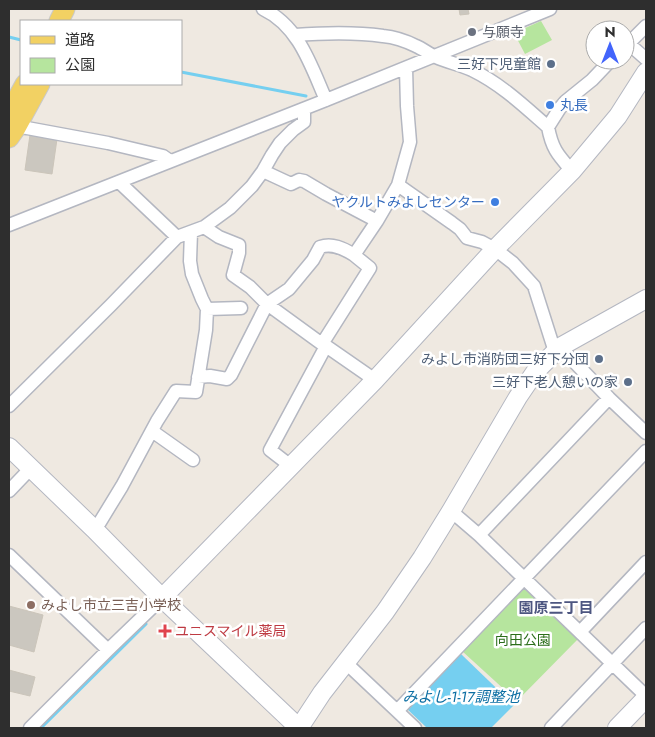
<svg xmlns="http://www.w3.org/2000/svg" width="655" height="737" font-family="Jost,'Noto Sans JP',sans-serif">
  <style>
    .green { fill: #b6e59e }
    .water { fill: #75cff0 }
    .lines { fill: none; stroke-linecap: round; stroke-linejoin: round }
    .stream { stroke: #75cff0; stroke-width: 3 }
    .building { fill: #cbc7bf; stroke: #cbc5ba }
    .street-casing { stroke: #b4b7c1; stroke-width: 15 }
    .secondary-casing { stroke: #b4b7c1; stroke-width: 20 }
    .primary-casing { stroke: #c9c9c9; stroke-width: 21 }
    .street { stroke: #fff; stroke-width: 12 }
    .secondary { stroke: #fff; stroke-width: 18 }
    .primary { stroke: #f2d163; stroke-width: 19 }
    .worship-dot { fill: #6b7280; stroke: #fff; stroke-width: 2 }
    .service-dot { fill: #5c6f8a; stroke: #fff; stroke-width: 2 }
    .shop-dot { fill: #3f7fe0; stroke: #fff; stroke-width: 2 }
    .education-dot { fill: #8d6e63; stroke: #fff; stroke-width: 2 }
    .health-dot { fill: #e0444e; stroke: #fff; stroke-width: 2 }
    .labels { text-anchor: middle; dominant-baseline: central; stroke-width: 5; stroke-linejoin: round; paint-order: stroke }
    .worship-label { font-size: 14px; fill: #5b616d; stroke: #fff; text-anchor: start }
    .service-label { font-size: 14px; fill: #4e5e75; stroke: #fff; text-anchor: end }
    .shop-label { font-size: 14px; fill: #366cbe; stroke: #fff; text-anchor: start }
    .education-label { font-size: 14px; fill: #785e54; stroke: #fff; text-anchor: start }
    .health-label { font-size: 14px; fill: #be3a42; stroke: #fff; text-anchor: start }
    .park-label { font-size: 14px; fill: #2c6e1b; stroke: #fff }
    .neighbourhood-label { font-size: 15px; font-weight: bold; fill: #4d5680; stroke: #fff }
    .water-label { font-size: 15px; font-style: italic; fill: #0d6fa3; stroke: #fff }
  </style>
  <rect width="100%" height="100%" fill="#efe9e1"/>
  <path class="green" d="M 541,21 L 552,40 L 525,54 L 514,33 Z
    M 523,587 L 578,639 L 517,701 L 462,651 Z"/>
  <path class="water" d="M 461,654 L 514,705 L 491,728 L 427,728 L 407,709 Z"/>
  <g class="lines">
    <path class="stream" d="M 9,37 L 21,40
      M 181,72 L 306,96
      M 41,728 L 146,624"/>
  </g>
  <path class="building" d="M 459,9 L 468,9 L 469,14 L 460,15 Z
    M 30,135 L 57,139 L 52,174 L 25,170 Z
    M 9,606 L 43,615 L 34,652 L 9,645 Z
    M 9,670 L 35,677 L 30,696 L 9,691 Z"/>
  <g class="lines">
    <g class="street-casing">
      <path id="street" d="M 263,9 C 299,26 311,66 326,100
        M 295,35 C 324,33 354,32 383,36 C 394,37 406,41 416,46 C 423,49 429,54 436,57 C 448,62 460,65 472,70 C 501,84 524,106 548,127 L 560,108 L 566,101 L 592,80 L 611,60
        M 629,44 L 646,59
        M 625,47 L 646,26
        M 10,126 L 27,128 L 108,143 L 163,156 L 170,161
        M 548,127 C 552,149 558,155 572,171
        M 263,171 L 291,184 L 299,180 L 304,181 L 326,194 L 377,221
        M 119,182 L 177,237
        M 398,185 L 452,223 L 460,229 L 467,238 L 482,242 L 495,249 L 513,263 L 534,286 L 555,352
        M 9,225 L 326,100 L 550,9
        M 204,227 L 219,237 L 239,245 L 239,253 L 233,275 L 250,287 L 267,304 L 322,344 L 326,346 L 375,380
        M 207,309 L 241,308
        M 322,344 L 370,268 L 354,255 L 377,221 L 398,185 L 410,142 L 407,106 L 406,68
        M 560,347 L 609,398 L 646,433
        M 198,377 L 210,376 L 227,379 L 231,375 L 267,304 L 289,289 L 313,260 L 320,247 C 332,243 343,248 354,255
        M 9,406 L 111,305 L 177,237 L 204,227 L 230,208 L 252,186 L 263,171 L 272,155 L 280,143 L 293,130 L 304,122 L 304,109
        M 152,431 L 193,460
        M 292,467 L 270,450 L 326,346
        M 9,491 L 31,468
        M 451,511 L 479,535 L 646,696
        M 94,529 L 100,522 L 122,486 L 157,421 L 176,391 L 196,392 L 206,330 L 207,309 L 202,299 L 192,274 L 190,261 L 191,232
        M 479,535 L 609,398
        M 9,555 L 108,650
        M 580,632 L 646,562
        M 345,662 L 397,711 L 646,451
        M 397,711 L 415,728
        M 30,728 L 108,650 L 162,598
        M 551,728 L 646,628"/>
    </g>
    <g class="secondary-casing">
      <path id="secondary" d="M 9,447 L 94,529 L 162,598 L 299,728
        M 162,598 L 375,380 L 495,249 L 572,171 L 618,116 L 646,72
        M 299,728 L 322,693 L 385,612 L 422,558 L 451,511 L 518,397 L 535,372 L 560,347 L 646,299
        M 617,728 L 646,698"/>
    </g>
    <g class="primary-casing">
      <path id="primary" d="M 59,21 L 65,9
        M 9,113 L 25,84
        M 9,138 L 16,128 L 40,84"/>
    </g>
    <use href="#street" class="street"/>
    <use href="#secondary" class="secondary"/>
    <use href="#primary" class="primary"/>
  </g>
  <circle class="worship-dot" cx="472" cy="32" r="5"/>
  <g class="service-dot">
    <circle cx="551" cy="64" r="5"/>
    <circle cx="599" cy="359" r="5"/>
    <circle cx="628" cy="382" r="5"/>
  </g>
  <g class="shop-dot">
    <circle cx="550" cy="105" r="5"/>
    <circle cx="495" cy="202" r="5"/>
  </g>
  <circle class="education-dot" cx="31" cy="605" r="5"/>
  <path class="health-dot" d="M162.5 623.5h5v5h5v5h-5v5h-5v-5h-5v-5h5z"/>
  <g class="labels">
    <g class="worship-label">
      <text x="482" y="32">与願寺</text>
    </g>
    <g class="service-label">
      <text x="541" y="64">三好下児童館</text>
      <text x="589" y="359">みよし市消防団三好下分団</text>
      <text x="618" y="382">三好下老人憩いの家</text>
    </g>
    <g class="shop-label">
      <text x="560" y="105">丸長</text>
      <text x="485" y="202" text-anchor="end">ヤクルトみよしセンター</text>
    </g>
    <g class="education-label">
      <text x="41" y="605">みよし市立三吉小学校</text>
    </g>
    <g class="health-label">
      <text x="175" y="631">ユニスマイル薬局</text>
    </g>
    <g class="park-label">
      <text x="523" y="640">向田公園</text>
    </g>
    <g class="neighbourhood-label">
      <text x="556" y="608">園原三丁目</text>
    </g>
    <g class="water-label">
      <text x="461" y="697">みよし-1-17調整池</text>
    </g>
  </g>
  <rect width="655" height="737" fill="none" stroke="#2e2e2e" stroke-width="20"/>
  <rect x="20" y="20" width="162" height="65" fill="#ffffff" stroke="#ababab"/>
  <rect x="30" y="36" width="25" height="8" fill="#f2d163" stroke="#ababab"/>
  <text x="65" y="45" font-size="15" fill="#2e2e2e">道路</text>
  <rect x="30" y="58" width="25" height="15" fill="#b6e59e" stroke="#ababab"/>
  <text x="65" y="70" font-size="15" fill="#2e2e2e">公園</text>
  <g transform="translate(610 45)"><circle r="24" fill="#ffffff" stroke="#ababab"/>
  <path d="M0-4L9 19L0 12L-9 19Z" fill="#4264fb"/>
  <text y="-8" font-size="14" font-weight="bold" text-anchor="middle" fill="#2e2e2e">N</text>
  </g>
</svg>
